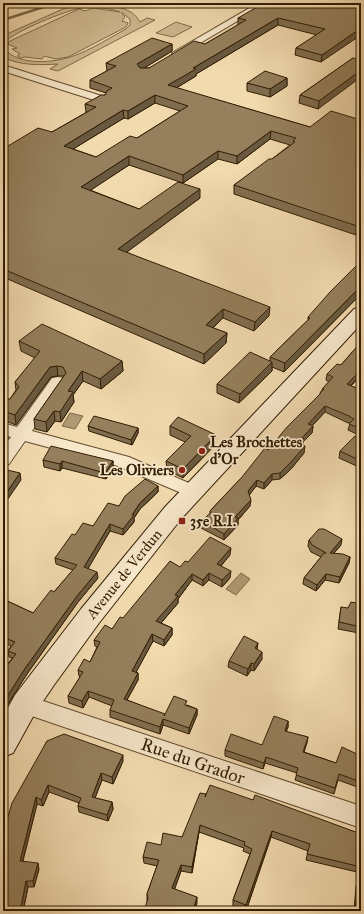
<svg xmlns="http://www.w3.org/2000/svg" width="364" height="914" font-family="'IM FELL Great Primer',serif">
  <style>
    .green { fill: #d1ba92; stroke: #816c4a; fill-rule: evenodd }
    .water { fill: #b09a74; stroke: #7d6846 }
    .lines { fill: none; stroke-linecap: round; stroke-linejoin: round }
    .stream { stroke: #7d6846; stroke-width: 2.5 }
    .minor-casing { stroke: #614c2d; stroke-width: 2 }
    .secondary-casing { stroke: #311d02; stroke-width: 2 }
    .minor { fill: #f7e7cb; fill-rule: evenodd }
    .secondary { fill: #f7e7cb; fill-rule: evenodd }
    .wall { fill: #806d4f; stroke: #311d02; fill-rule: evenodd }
    .shaded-wall { fill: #685940; stroke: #311d02 }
    .building { fill: #957f5c; stroke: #311d02; fill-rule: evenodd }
    .poi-dot { fill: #8f2418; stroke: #f7e7cb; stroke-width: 1.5 }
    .labels { text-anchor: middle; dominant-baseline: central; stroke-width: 3.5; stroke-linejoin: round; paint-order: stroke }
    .poi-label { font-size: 15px; font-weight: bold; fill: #311d02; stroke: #f7e7cb; text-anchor: start }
    .street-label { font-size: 15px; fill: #311d02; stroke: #f7e7cb }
    .near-street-label { font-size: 18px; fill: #311d02; stroke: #f7e7cb }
  </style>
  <rect width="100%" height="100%" fill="#f2daaf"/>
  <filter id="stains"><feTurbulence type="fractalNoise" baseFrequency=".005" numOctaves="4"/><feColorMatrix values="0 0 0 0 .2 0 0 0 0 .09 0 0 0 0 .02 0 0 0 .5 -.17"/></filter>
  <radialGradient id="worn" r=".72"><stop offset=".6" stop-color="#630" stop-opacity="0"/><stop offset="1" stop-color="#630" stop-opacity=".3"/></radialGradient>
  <path class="green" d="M 99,5 C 114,6 132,7 140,22 L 147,18 L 155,20 L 58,71 L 50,69 L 58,64 C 40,65 20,66 3,57 L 3,36 L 7,34 L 65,8 ZM 81,8 C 94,7 107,7 120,12 L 93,8 L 85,11 L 79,9 L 8,42 L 8,44 L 17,48 L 12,49 L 20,54 L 17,56 L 21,58 L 25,57 L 42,59 L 44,56 L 56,59 L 68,57 L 126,27 L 128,23 L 122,21 L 125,17 L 121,12 L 130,19 L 130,25 L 126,29 C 109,38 91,50 73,56 C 56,63 17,66 5,49 L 5,42 C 15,31 65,11 81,8 Z
    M 176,22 L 192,27 L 173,37 L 156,33 Z"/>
  <path class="water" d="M 70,413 L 83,416 L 75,429 L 62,426 Z
    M 241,573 L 250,579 L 236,595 L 226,589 Z"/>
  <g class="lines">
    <path class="stream" d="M 3,20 L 56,3"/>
    <g class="minor-casing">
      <path id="minor" d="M 258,3 L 268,3 L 180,55 L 177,56 L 172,53 Z
        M 3,65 L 105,97 L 106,99 L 105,101 L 97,101 L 3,71 Z
        M 58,377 L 64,378 L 66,382 L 32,431 L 129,457 L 198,487 L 201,491 L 198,495 L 192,497 L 186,495 L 118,466 L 25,441 L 9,464 L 3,466 L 3,447 L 11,437 L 3,435 L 3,423 L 17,427 L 52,378 Z
        M 25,695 L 361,806 L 361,828 L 17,711 L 14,704 L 17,697 Z"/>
    </g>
    <g class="secondary-casing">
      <path id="secondary" d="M 361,307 L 361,324 L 181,519 L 99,623 L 54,685 L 35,713 L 13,753 L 3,757 L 3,717 L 15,695 L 81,609 L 165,507 L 354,309 Z"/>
    </g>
    <use href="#minor" class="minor"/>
    <use href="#secondary" class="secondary"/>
  </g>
  <path class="wall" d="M 3,3 L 23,3 L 23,6 L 3,4 Z
    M 361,3 L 321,62 L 295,55 L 296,48 L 317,35 L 278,25 L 196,74 L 196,76 L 176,88 L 310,127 L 361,230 L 356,235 L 234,194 L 234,185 L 272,159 L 290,145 L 270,139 L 237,164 L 218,159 L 183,183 L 129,165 L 90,190 L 139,209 L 200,198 L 126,252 L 269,316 L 254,331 L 223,318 L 213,328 L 227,333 L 226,343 L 204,364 L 3,277 L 3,149 L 52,132 L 87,112 L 86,112 L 85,104 L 105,95 L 106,93 L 90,88 L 90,80 L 107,71 L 106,63 L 172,44 L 172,51 L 144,68 L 149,68 L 205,44 L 238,25 L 238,18 ZM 155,103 L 180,111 L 137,138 L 96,157 L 73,149 L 124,118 L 128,119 Z
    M 353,58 L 318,109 L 299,103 L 300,95 Z
    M 287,78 L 287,86 L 270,97 L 247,91 L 247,83 Z
    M 361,294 L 284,372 L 272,367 L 272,371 L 239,403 L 217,393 L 217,384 L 270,361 L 270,357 L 308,320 L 308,317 Z
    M 19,341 L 122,361 L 123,371 L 101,389 L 83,381 L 73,395 L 74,402 L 61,422 L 55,421 L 47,432 L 35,429 L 34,419 L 64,376 L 58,376 L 51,377 L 16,425 L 3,420 L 3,403 L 10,399 L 16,390 L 15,382 L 35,358 L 21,351 Z
    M 361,342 L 361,375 L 351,386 L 361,390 L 361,436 L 348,430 L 350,423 L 348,423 L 325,412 L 312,426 L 313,426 L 312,433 L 303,442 L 303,445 L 304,453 L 291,469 L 280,479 L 272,480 L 264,489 L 256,486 L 249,495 L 250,506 L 238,520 L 238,525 L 224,540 L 201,528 L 202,521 L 210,514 L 210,511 L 320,395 L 320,393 L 322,390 L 323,388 L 329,382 L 326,380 L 327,374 L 341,365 Z
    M 88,426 L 138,428 L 138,433 L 132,445 L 89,431 Z
    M 170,426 L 215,445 L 183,478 L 167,470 L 166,461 L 185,442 L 170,435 Z
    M 361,439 L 361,468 L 339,458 L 340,451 Z
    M 43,460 L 113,461 L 113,468 L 106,479 L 62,468 L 60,471 L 44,467 Z
    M 158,486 L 158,492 L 140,509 L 134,518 L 134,522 L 123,535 L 110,531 L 88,568 L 98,578 L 78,602 L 27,674 L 3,712 L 3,671 L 12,658 L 9,657 L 8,651 L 11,646 L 3,642 L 3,599 L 33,613 L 54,592 L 73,570 L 56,564 L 55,558 L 75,535 L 93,526 L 119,506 Z
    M 361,515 L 361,526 L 358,524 L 359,518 Z
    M 309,540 L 341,545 L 334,553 L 350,557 L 349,563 L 339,583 L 325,580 L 316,591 L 303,584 L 304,578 L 321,557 L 311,552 L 308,546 Z
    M 230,555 L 221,566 L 230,578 L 222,587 L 209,580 L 203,586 L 192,580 L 178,599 L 178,603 L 161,623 L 172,628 L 172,635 L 164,646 L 153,641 L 136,672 L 138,673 L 138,680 L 127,700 L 165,715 L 187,705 L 197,709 L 197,715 L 189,734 L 163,725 L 160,734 L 110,717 L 110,710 L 112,706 L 89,697 L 83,708 L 69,703 L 68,696 L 80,677 L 79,676 L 78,670 L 90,662 L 97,647 L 95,646 L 94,640 L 112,629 L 180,567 L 188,562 Z
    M 341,607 L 361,623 L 359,633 L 338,629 Z
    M 257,650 L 262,659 L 254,671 L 251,670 L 247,676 L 228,667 L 229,661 Z
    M 288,721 L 288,727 L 286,732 L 308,737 L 304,752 L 336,763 L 356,758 L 361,759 L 361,786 L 360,788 L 338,780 L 334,794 L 295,780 L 297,773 L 265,763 L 263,769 L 225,756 L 225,750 L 262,745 Z
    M 47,741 L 123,761 L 113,784 L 102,780 L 95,798 L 112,802 L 113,809 L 108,821 L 79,812 L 78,806 L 79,803 L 49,792 L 43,806 L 37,804 L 23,861 L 39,869 L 34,887 L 28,887 L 24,907 L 3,911 L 4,830 Z
    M 205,796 L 253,800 L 361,834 L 361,873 L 306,860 L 308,851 L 271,837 L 246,911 L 244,911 L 233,906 L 233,900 L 250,854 L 243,851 L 244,848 L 199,832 L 192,873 L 181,871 L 174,889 L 197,903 L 147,901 L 147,894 L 157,866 L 144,863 L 143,857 L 161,845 L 182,837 Z
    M 358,881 L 361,911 L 354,911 L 356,886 Z"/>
  <path class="shaded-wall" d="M 278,18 L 278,25 L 196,74 L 196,76 L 168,93 L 168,85 L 193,68 Z
    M 361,28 L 361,35 L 321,62 L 322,55 Z
    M 172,44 L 172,51 L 138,72 L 137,64 Z
    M 361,70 L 361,77 L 318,109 L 319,101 Z
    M 287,78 L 287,86 L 270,97 L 270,89 Z
    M 155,95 L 155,103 L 128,119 L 128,111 Z
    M 123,110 L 124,118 L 65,154 L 64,146 Z
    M 271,131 L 270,139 L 237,164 L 237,156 Z
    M 218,151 L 218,159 L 183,183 L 183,175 Z
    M 129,156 L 129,165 L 82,196 L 81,187 Z
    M 200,189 L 200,198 L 119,258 L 118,249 Z
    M 361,223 L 361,230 L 356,235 L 357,226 Z
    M 361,286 L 361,294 L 284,372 L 285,363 Z
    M 270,307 L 269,316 L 254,331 L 255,322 Z
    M 223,309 L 223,318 L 206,334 L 206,325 Z
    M 227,333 L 226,343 L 204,364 L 204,354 Z
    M 122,361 L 123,371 L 101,389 L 100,379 Z
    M 272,362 L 272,371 L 239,403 L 240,394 Z
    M 57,366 L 58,376 L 51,377 L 16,425 L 15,415 L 50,367 Z
    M 361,370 L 361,375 L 346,390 L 347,384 Z
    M 82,371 L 83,381 L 73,395 L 74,402 L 61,422 L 60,412 L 68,391 Z
    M 325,406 L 325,412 L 307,431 L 308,424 Z
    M 54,411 L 55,421 L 47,432 L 46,422 Z
    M 313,426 L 312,433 L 303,442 L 303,445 L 298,450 L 299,444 L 302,438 Z
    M 138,428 L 138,433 L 132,445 L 131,440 Z
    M 7,432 L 8,438 L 3,445 L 3,438 Z
    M 216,435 L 215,445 L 183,478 L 183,469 Z
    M 305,446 L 304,453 L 291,469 L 280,479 L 280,473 Z
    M 62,461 L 62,468 L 60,471 L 60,464 Z
    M 113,461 L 113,468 L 106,479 L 105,473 Z
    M 20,473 L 21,480 L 3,506 L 3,498 Z
    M 272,474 L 272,480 L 264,489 L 264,483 Z
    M 257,480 L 256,486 L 248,497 L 248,491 Z
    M 158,486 L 158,492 L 140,509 L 134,518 L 134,522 L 123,535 L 123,529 L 140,503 Z
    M 251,500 L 250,506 L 238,520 L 238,525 L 224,540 L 224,534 L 235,517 Z
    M 110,524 L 110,531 L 85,574 L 84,567 Z
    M 342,539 L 341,545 L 329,559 L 330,553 Z
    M 231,548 L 230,555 L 217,570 L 217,564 Z
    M 350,557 L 349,563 L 339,583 L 340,577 Z
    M 231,571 L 230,578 L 222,587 L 222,580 Z
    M 97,572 L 98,578 L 78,602 L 27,674 L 3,712 L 3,703 L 26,667 L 77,596 Z
    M 209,573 L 209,580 L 203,586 L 203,580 Z
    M 192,574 L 192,580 L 178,599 L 178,603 L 157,628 L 156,621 L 175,595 Z
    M 326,574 L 325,580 L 316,591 L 317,585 Z
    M 172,628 L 172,635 L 164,646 L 164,640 Z
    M 152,634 L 153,641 L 133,678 L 132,671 Z
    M 258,643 L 257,650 L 255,648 Z
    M 262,652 L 262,659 L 254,671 L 254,664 Z
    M 251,663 L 251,670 L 247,676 L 248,669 Z
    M 138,673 L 138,680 L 124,705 L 124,699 Z
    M 88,691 L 89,697 L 83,708 L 82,701 Z
    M 197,709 L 197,715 L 189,734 L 189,728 Z
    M 163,719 L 163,725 L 160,734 L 160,727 Z
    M 288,721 L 288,727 L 284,737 L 285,731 Z
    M 308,737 L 307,743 L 302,758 L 303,752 Z
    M 123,755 L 123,761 L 113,784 L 112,777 Z
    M 266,757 L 265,763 L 263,769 L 264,763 Z
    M 101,773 L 102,780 L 93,803 L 92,797 Z
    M 48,785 L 49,792 L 43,806 L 41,800 Z
    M 36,797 L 37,804 L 21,867 L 20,861 Z
    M 112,802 L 113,809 L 108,821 L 107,815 Z
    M 200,825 L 199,832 L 192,873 L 192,867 Z
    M 272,831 L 271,837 L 246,911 L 246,905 Z
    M 38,863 L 39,869 L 34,887 L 33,881 Z
    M 181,865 L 181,871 L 173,894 L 172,888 Z
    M 26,881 L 28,887 L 23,911 L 21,907 Z
    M 197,897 L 197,903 L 195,911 L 193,911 Z"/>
  <path class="building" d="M 264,3 L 361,3 L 361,28 L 322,55 L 296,48 L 325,29 L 278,18 L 193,68 L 196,69 L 168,85 L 310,127 L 331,111 L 361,120 L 361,223 L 357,226 L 234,185 L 269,159 L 272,159 L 295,142 L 293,141 L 296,138 L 271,131 L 237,156 L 218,151 L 183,175 L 129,156 L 81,187 L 139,209 L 178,182 L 200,189 L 118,249 L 270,307 L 255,322 L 223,309 L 206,325 L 227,333 L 204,354 L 3,269 L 3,149 L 38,128 L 52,132 L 96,107 L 85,104 L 101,95 L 105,95 L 107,91 L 112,88 L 90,80 L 116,66 L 106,63 L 152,38 L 172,44 L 137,64 L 140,68 L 149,68 L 194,41 L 205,44 L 246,20 L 238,18 ZM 155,95 L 188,106 L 137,138 L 130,136 L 96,157 L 64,146 L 123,110 L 128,111 Z
    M 353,58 L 361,60 L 361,70 L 319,101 L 300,95 Z
    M 265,71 L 287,78 L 270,89 L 247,83 Z
    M 361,261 L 361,286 L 285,363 L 270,357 L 310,318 L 308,317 L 330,292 Z
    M 42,324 L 122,361 L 100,379 L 82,371 L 68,391 L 73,392 L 60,412 L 54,411 L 46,422 L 34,419 L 66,373 L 63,367 L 57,366 L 50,367 L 15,415 L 3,411 L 3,403 L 6,399 L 10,399 L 19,387 L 15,382 L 40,351 L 19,341 Z
    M 361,342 L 361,370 L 347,384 L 361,390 L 361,429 L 349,424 L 354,419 L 349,416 L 325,406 L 308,424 L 313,426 L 302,438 L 304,439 L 299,444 L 305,446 L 291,462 L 280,473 L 272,474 L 264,483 L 257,480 L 248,491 L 251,500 L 235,517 L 238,518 L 224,534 L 202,521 L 211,512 L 210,511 L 242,477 L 265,448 L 268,450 L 287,427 L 321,393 L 320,393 L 324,389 L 323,388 L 333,377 L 327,374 L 337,364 L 341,365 Z
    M 250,352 L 272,362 L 240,394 L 217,384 Z
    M 94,416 L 138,428 L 131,440 L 88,426 Z
    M 178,417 L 216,435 L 183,469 L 166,461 L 191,436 L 170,426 Z
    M 3,430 L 7,432 L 3,438 Z
    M 355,436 L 361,439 L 361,461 L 340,451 Z
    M 51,446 L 113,461 L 105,473 L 62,461 L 60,464 L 43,460 Z
    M 7,470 L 20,473 L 3,498 L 3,476 Z
    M 145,479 L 158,486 L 140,503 L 132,515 L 134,515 L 123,529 L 110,524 L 84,567 L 97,572 L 77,596 L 26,667 L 3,703 L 3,671 L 16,654 L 8,651 L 15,642 L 3,637 L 3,599 L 33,613 L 51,590 L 54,592 L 77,565 L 55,558 L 72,534 L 75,535 L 83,523 L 93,526 L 108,503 L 119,506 L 125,496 Z
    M 319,529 L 324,529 L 342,539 L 330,553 L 343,554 L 350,557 L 340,577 L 326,574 L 317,585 L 304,578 L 324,553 L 326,553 L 312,545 L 309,540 Z
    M 210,537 L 231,548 L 217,564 L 231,571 L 222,580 L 209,573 L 203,580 L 192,574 L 175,595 L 178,596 L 156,621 L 172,628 L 164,640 L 152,634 L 132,671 L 138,673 L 124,699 L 165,714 L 164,716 L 174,696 L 187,701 L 185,705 L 197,709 L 189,728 L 163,719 L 160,727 L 110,710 L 114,700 L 88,691 L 82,701 L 68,696 L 83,672 L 78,670 L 84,659 L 90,662 L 100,642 L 94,640 L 105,625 L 112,629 L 120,617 L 123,618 L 170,561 L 180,567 L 185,561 L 188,562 Z
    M 351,602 L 361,604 L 361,627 L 339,622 L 341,607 L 348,608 Z
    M 244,636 L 258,643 L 255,648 L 262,652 L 254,664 L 251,663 L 248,669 L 229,661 Z
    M 274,716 L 288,721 L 285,731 L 308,737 L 303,752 L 336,763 L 342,747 L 357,754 L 356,758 L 361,759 L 361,782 L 339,774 L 335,788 L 296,775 L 298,768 L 266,757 L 264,763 L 225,750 L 231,734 L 262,745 Z
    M 64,734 L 123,755 L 112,777 L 101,773 L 92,797 L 112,802 L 107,815 L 78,806 L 81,798 L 48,785 L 41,800 L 36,797 L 20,861 L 38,863 L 33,881 L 26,881 L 21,907 L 28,908 L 27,911 L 3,911 L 3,829 L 4,830 L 12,803 L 47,741 Z
    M 210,785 L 253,800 L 255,795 L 361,834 L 361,867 L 307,854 L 310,844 L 272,831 L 246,905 L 233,900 L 252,849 L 244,845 L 245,842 L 200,825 L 192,867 L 181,865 L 172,888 L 197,897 L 193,911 L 144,911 L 148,898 L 147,894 L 159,860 L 143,857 L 147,842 L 161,845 L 163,833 L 182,837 L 200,793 L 206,794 L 205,797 Z
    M 358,881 L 361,882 L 361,911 L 355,910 Z"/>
  <g class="poi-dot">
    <circle cx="202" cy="451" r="4"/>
    <circle cx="182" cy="470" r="4"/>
    <rect x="178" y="517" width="8" height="8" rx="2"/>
  </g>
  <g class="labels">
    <g class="poi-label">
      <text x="210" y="442">Les Brochettes<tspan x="210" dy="17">d'Or</tspan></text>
      <text x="174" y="470" text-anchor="end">Les Oliviers</text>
      <text x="190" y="521">35e R.I.</text>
    </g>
    <g class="street-label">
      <text transform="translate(124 574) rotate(-51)">Avenue de Verdun</text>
    </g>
    <g class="near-street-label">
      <text transform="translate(193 761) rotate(19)">Rue du Grador</text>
    </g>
  </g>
  <rect width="364" height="914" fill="none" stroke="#f2daaf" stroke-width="16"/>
  <rect x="4" y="4" width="356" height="906" fill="none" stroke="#311d02" stroke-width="2"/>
  <rect x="8" y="8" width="348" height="898" fill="none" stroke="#311d02"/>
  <rect width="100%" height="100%" filter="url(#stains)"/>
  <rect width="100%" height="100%" fill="url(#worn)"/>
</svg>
